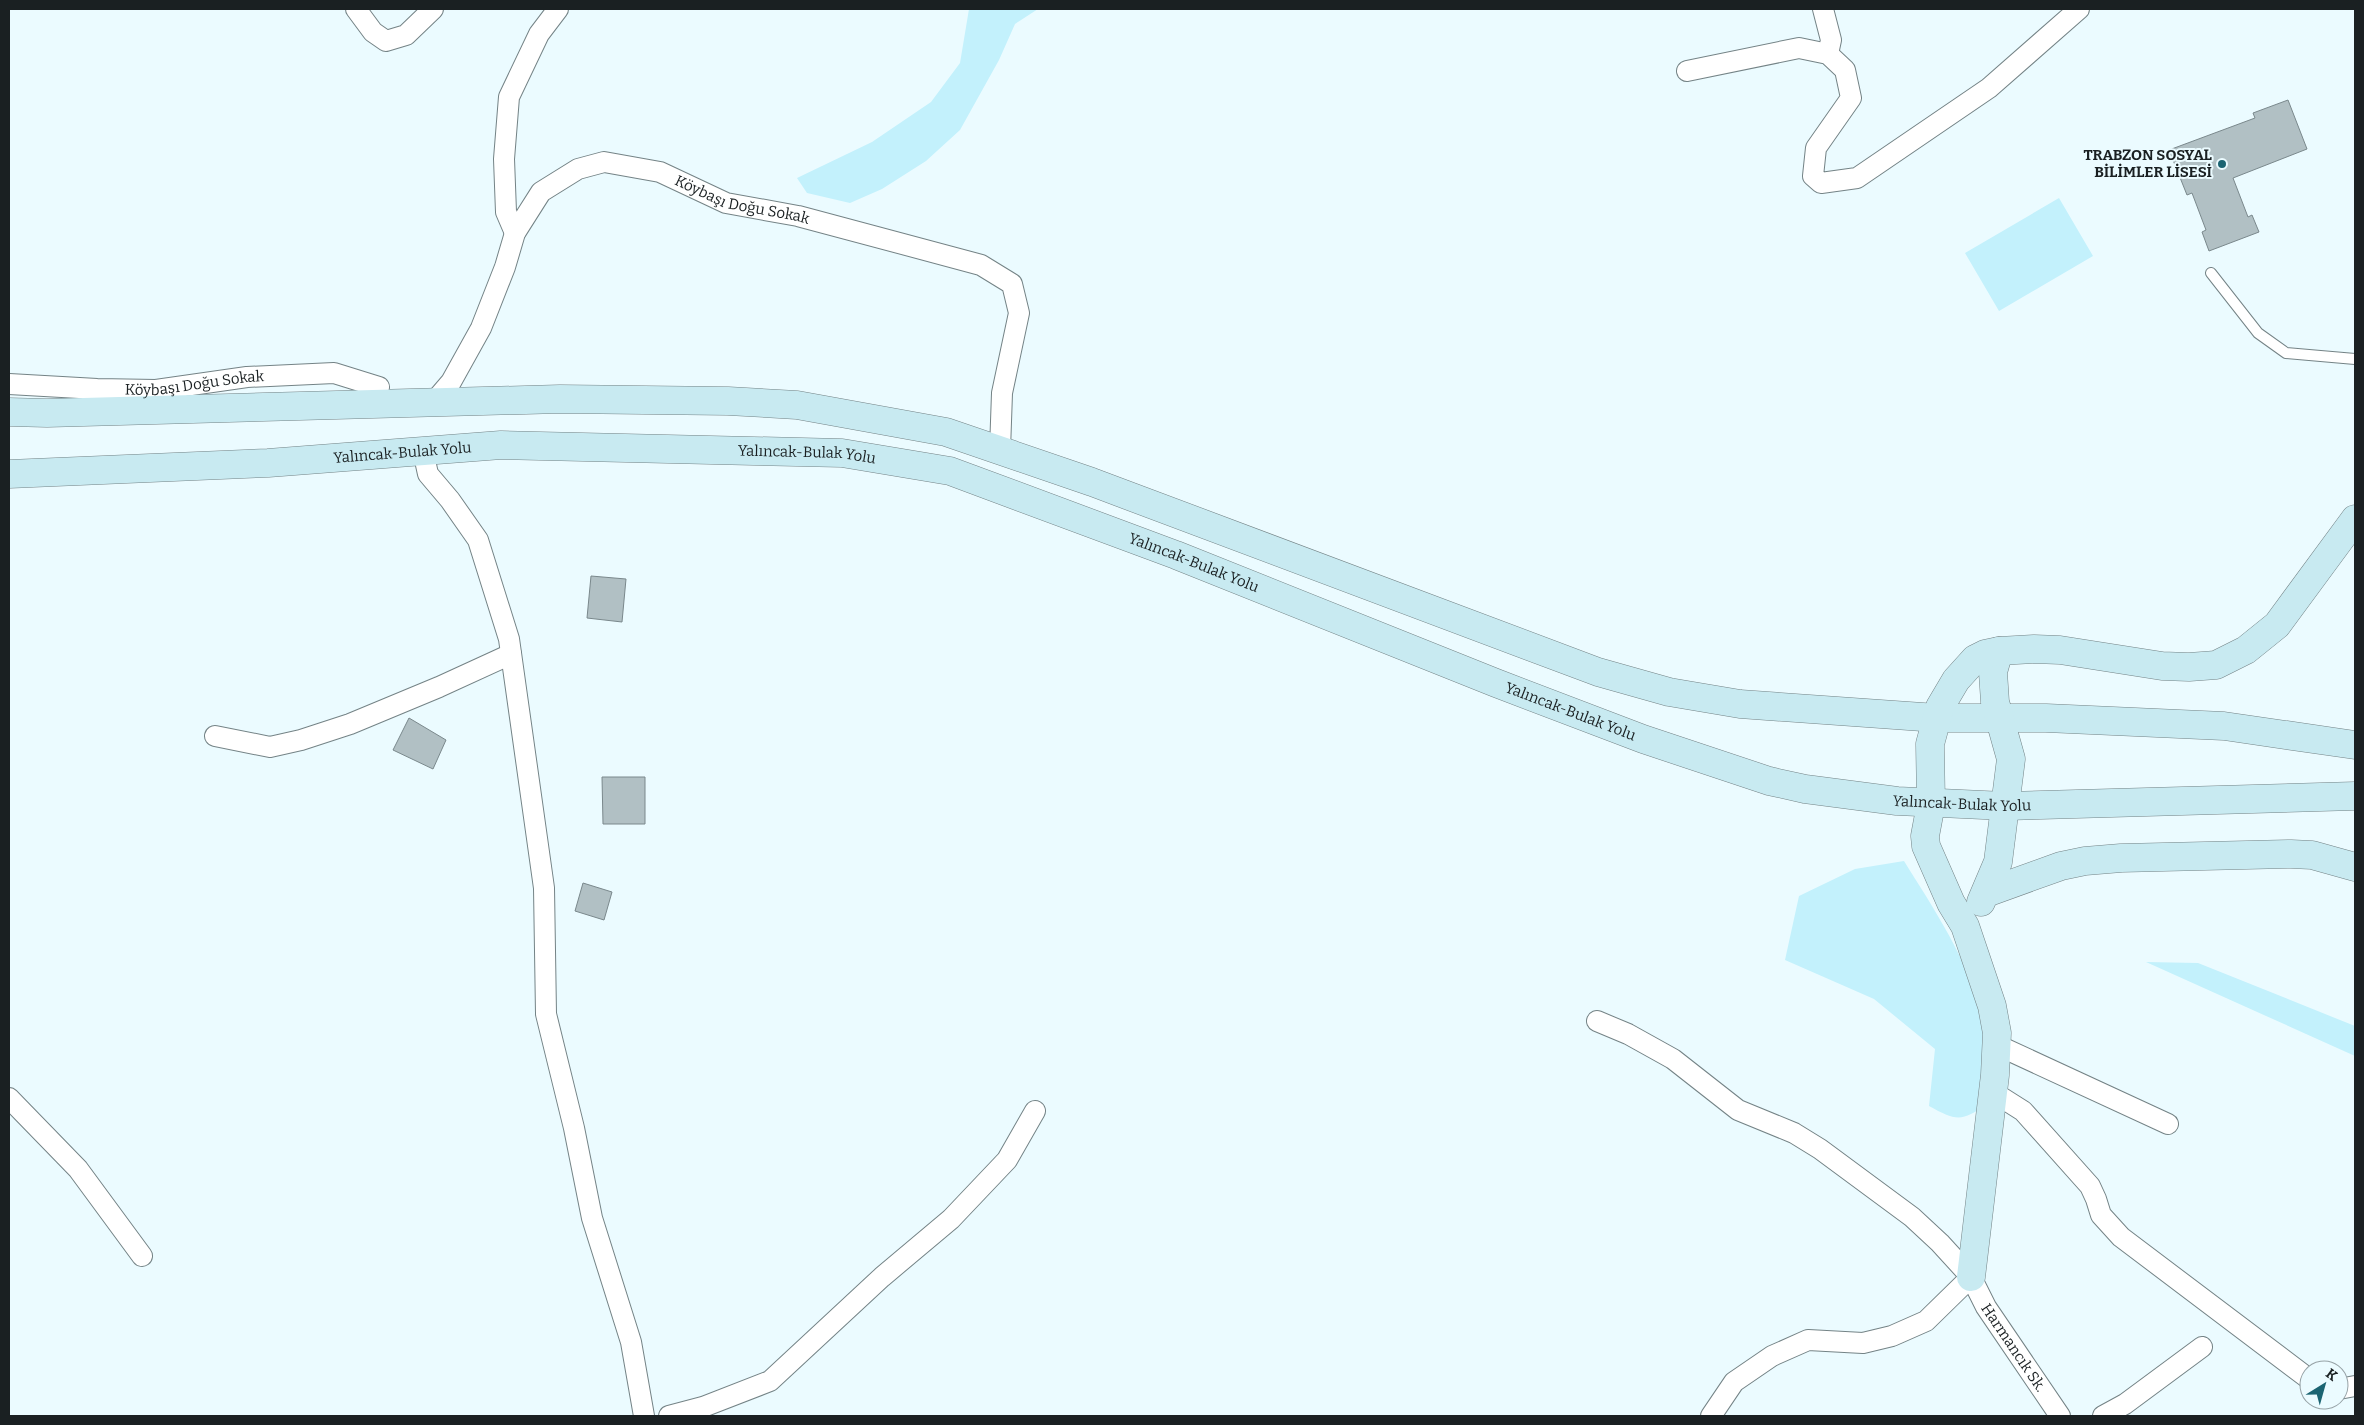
<svg xmlns="http://www.w3.org/2000/svg" width="2364" height="1425" font-family="Bitter,serif">
  <style>
    .green { fill: #c3f1fc }
    .building { fill: #b1c0c4; stroke: #7a888c }
    .lines { fill: none; stroke-linecap: round; stroke-linejoin: round }
    .lane-casing { stroke: #748386; stroke-width: 12 }
    .street-casing { stroke: #748386; stroke-width: 22 }
    .secondary-casing { stroke: #748386; stroke-width: 29 }
    .lane { stroke: #fff; stroke-width: 10 }
    .street { stroke: #fff; stroke-width: 20 }
    .secondary { stroke: #c8eaf1; stroke-width: 28 }
    .poi-dot { fill: #1b6472; stroke: #ebfbff; stroke-width: 2 }
    .labels { text-anchor: middle; dominant-baseline: central; stroke-width: 4; stroke-linejoin: round; paint-order: stroke }
    .poi-label { font-size: 15px; font-weight: bold; fill: #1a2022; stroke: #ebfbff; text-anchor: end }
    .street-label { font-size: 15px; fill: #1a2022; stroke: #ebfbff }
  </style>
  <rect width="100%" height="100%" fill="#ebfbff"/>
  <path class="green" d="M 969,9 L 1038,9 L 1015,24 L 999,60 L 960,130 L 926,161 L 882,189 L 850,203 L 807,193 L 797,178 L 872,142 L 931,102 L 960,63 Z
    M 2059,198 L 2093,256 L 1999,311 L 1965,253 Z
    M 1904,861 C 1932,906 1975,970 1983,1023 C 1987,1050 1985,1078 1987,1104 C 1962,1122 1956,1121 1929,1106 L 1935,1049 L 1874,999 L 1785,960 L 1799,896 L 1855,869 Z
    M 2146,962 L 2198,963 L 2355,1026 L 2355,1056 Z"/>
  <path class="building" d="M 2288,100 L 2307,149 L 2233,178 L 2248,217 L 2252,215 L 2259,232 L 2209,251 L 2202,232 L 2206,230 L 2192,193 L 2187,195 L 2169,150 L 2255,118 L 2253,113 Z
    M 591,576 L 626,579 L 622,622 L 587,618 Z
    M 409,718 L 446,740 L 433,769 L 393,750 Z
    M 602,777 L 645,777 L 645,824 L 603,824 Z
    M 583,883 L 612,892 L 604,920 L 575,911 Z"/>
  <g class="lines">
    <g class="lane-casing">
      <path id="lane" d="M 2211,273 L 2258,333 L 2286,353 L 2355,359"/>
    </g>
    <g class="street-casing">
      <g id="street">
        <path d="M 356,9 L 373,32 L 386,41 L 406,35 L 433,9"/>
        <path d="M 1823,9 L 1831,40 L 1828,54"/>
        <path d="M 1687,71 L 1799,48 L 1828,54 L 1845,70 L 1851,98 L 1816,148 L 1813,176 L 1821,183 L 1857,178 L 1989,88 L 2079,9"/>
        <path d="M 515,233 L 506,212 L 504,159 L 509,97 L 539,34 L 558,9"/>
        <path id="s1" d="M 9,384 L 97,389 L 156,390 L 247,377 L 334,373 L 379,387"/>
        <path id="s2" d="M 433,403 L 451,382 L 481,328 L 505,267 L 515,233 L 541,192 L 578,169 L 604,162 L 660,172 L 726,203 L 798,216 L 981,265 L 1012,284 L 1019,313 L 1002,393 L 1000,450"/>
        <path d="M 423,451 L 428,474 L 450,500 L 478,540 L 509,639 L 544,888 L 546,1014 L 574,1128 L 592,1218 L 631,1342 L 644,1416"/>
        <path d="M 215,736 L 270,747 L 301,740 L 350,724 L 439,687 L 511,654"/>
        <path id="s3" d="M 1597,1021 L 1628,1034 L 1673,1059 L 1738,1110 L 1794,1133 L 1820,1149 L 1912,1217 L 1940,1243 L 1971,1277 L 1986,1307 L 2060,1416"/>
        <path d="M 1997,1045 L 2168,1124"/>
        <path d="M 1993,1092 L 2023,1111 L 2090,1186 L 2096,1199 L 2101,1215 L 2121,1237 L 2309,1379"/>
        <path d="M 9,1098 L 78,1169 L 142,1256"/>
        <path d="M 2339,1389 L 2355,1386"/>
        <path d="M 669,1416 L 703,1407 L 770,1381 L 882,1277 L 951,1219 L 1007,1160 L 1035,1111"/>
        <path d="M 1711,1416 L 1734,1382 L 1772,1356 L 1808,1340 L 1863,1343 L 1892,1336 L 1926,1321 L 1971,1277"/>
        <path d="M 2103,1416 L 2125,1404 L 2202,1347"/>
      </g>
    </g>
    <g class="secondary-casing">
      <g id="secondary">
        <path d="M 9,412 L 47,413 L 560,399 L 728,401 L 797,405 L 946,432 L 1092,482 L 1598,672 L 1669,692 L 1740,704 L 1937,718 L 2046,718 L 2224,726 L 2355,745"/>
        <path id="s4" d="M 9,474 L 268,463 L 501,445 L 842,453 L 950,471 L 1176,555 L 1496,683 L 1643,739 L 1769,781 L 1805,789 L 1897,801 L 2005,806 L 2355,796"/>
        <path d="M 1986,893 L 2061,866 L 2085,861 L 2121,858 L 2291,854 L 2312,855 L 2355,867"/>
        <path d="M 1981,902 L 1998,862 L 2011,759 L 1995,702 L 1993,672 L 1999,651"/>
        <path d="M 1971,1277 L 1995,1075 L 1997,1033 L 1992,1006 L 1965,926 L 1951,903 L 1926,846 L 1925,836 L 1931,804 L 1930,744 L 1940,707 L 1956,680 L 1975,659 L 1985,654 L 1999,651 L 2034,649 L 2060,650 L 2162,666 L 2189,667 L 2216,665 L 2246,650 L 2277,625 L 2355,519"/>
      </g>
    </g>
    <use href="#lane" class="lane"/>
    <use href="#street" class="street"/>
    <use href="#secondary" class="secondary"/>
  </g>
  <circle class="poi-dot" cx="2222" cy="164" r="5"/>
  <g class="labels">
    <g class="poi-label">
      <text x="2212" y="155">TRABZON SOSYAL<tspan x="2212" dy="17">BİLİMLER LİSESİ</tspan></text>
    </g>
    <g class="street-label">
      <text stroke="none"><textPath href="#s2" startOffset="454">Köybaşı Doğu Sokak</textPath></text>
      <text stroke="none"><textPath href="#s1" startOffset="186">Köybaşı Doğu Sokak</textPath></text>
      <text stroke="none"><textPath href="#s4" startOffset="394">Yalıncak-Bulak Yolu</textPath></text>
      <text stroke="none"><textPath href="#s4" startOffset="799">Yalıncak-Bulak Yolu</textPath></text>
      <text stroke="none"><textPath href="#s4" startOffset="1204">Yalıncak-Bulak Yolu</textPath></text>
      <text stroke="none"><textPath href="#s4" startOffset="1609">Yalıncak-Bulak Yolu</textPath></text>
      <text stroke="none"><textPath href="#s4" startOffset="2014">Yalıncak-Bulak Yolu</textPath></text>
      <text stroke="none"><textPath href="#s3" startOffset="540">Harmancık Sk.</textPath></text>
    </g>
  </g>
  <rect width="2364" height="1425" fill="none" stroke="#1a2022" stroke-width="20"/>
  <g transform="translate(2324 1385) rotate(37)"><circle r="24" fill="#ebfbff" stroke="#97a3a7"/>
  <path d="M0-4L9 19L0 12L-9 19Z" fill="#1b6472"/>
  <text y="-8" font-size="14" font-weight="bold" text-anchor="middle" fill="#1a2022">K</text>
  </g>
</svg>
